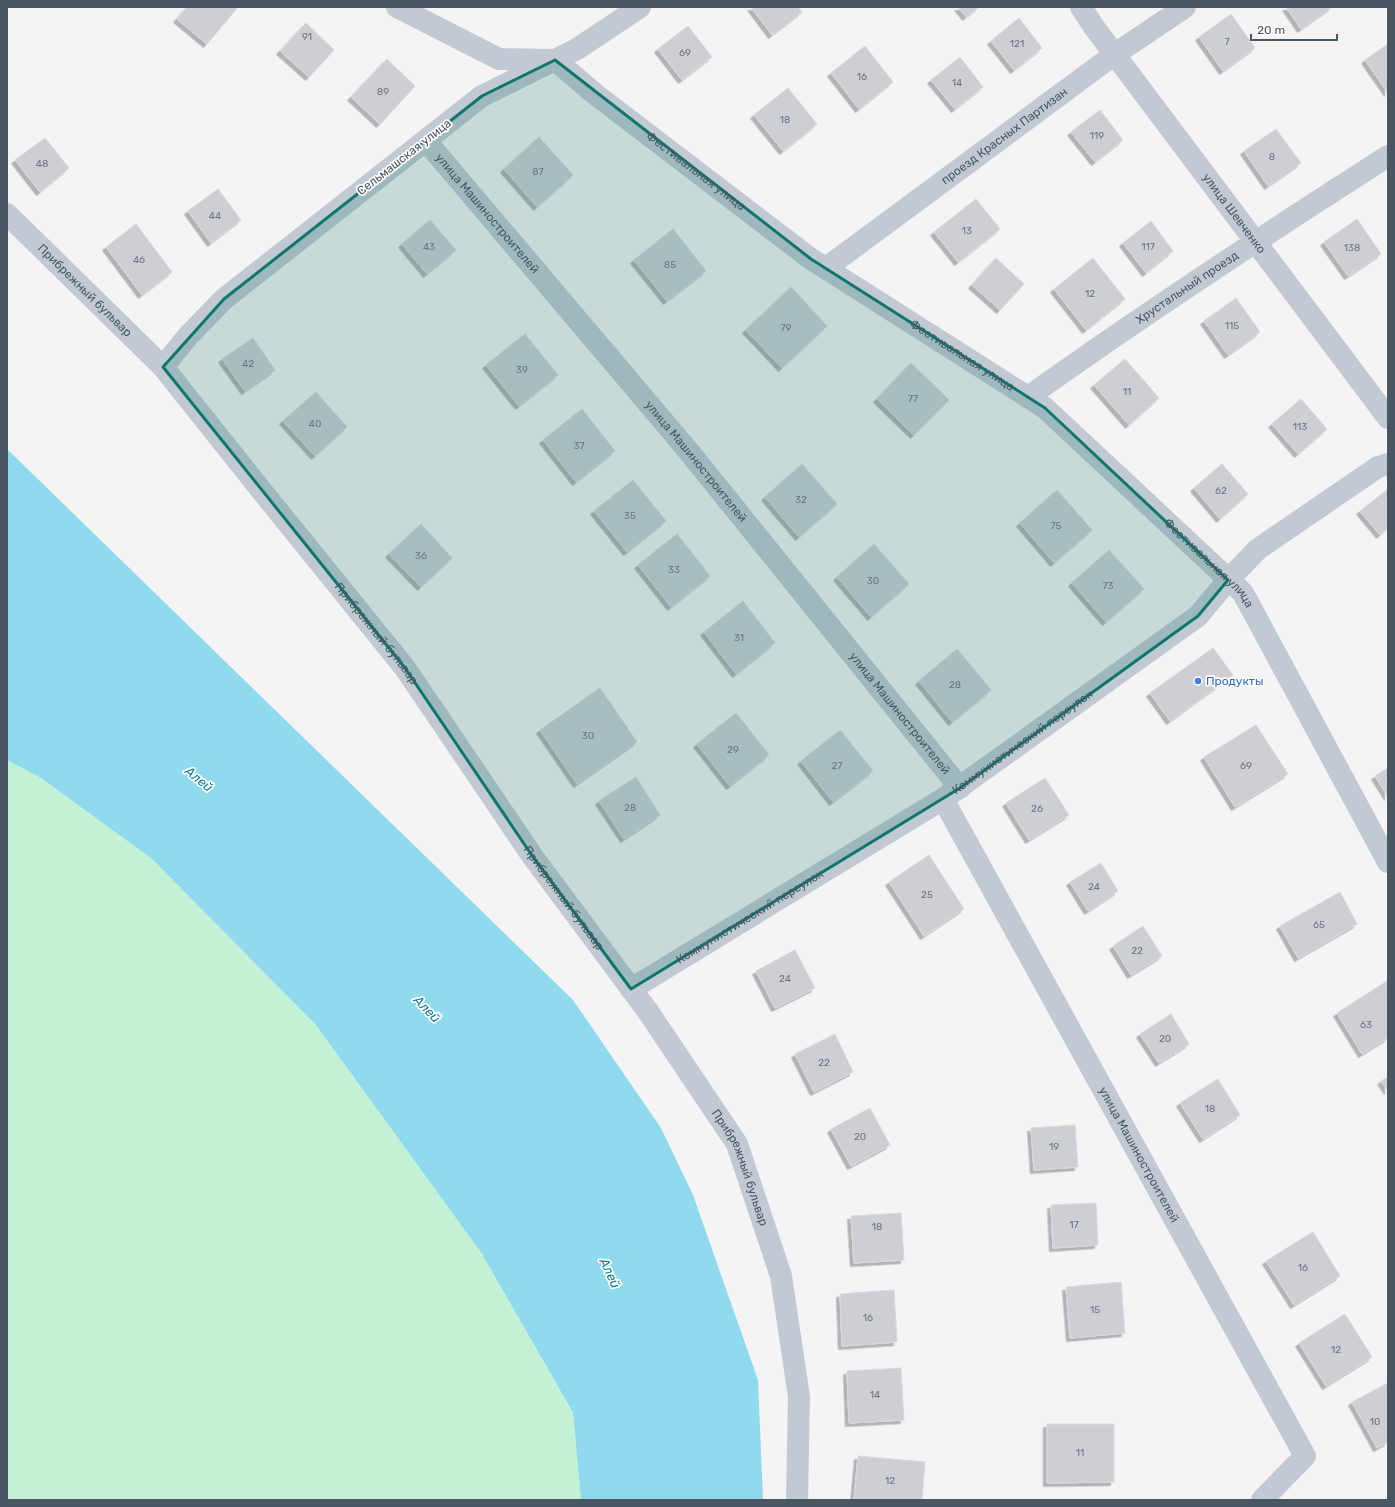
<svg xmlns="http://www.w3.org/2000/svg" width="1395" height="1507" font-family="Rubik,sans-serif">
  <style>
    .green { fill: #c3f1d5 }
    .water { fill: #90daee }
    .building { fill: #cdcfd5; stroke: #d7d9de; filter: url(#shadow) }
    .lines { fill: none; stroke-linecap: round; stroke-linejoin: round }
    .minor { stroke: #c1cad2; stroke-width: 22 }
    .marked { fill: #0f766e; fill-opacity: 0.2; stroke: #0f766e; stroke-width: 3; stroke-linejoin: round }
    .shop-dot { fill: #3f7fe0; stroke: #fff; stroke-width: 1.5 }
    .labels { text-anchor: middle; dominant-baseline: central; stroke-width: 3.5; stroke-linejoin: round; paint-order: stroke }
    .number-label { font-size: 10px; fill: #6b747e }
    .street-label { font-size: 12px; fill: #4a5661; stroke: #fff }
    .shop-label { font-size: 12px; fill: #366cbe; stroke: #fff; text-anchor: start }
    .water-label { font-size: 13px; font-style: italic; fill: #0c7c9b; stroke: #fff }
  </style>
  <defs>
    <filter id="shadow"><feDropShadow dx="-3.5" dy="3.5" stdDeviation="0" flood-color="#0004"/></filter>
  </defs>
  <rect width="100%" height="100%" fill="#f5f3f3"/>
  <path class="green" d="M 7,760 L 41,778 L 152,859 L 316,1025 L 482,1254 L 573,1414 L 581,1500 L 7,1500 Z"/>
  <path class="water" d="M 7,449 L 573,1000 L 661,1128 L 693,1195 L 758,1380 L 763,1500 L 581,1500 L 573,1413 L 482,1254 L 316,1025 L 152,859 L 41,778 L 7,760 Z"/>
  <path class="building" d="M 187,7 L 238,7 L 207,44 L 177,19 Z
    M 751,7 L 798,7 L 802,12 L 772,35 Z
    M 958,7 L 979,7 L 966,17 Z
    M 1286,7 L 1332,7 L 1301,29 Z
    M 1231,14 L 1255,48 L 1223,71 L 1199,37 Z
    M 1019,18 L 1042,48 L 1014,70 L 991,41 Z
    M 306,23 L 334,50 L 309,77 L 280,51 Z
    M 688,26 L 712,57 L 682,80 L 658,49 Z
    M 1388,44 L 1388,93 L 1365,60 Z
    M 865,46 L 893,82 L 859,109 L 831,73 Z
    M 960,57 L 983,87 L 955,109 L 931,80 Z
    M 387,59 L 415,86 L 380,124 L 351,97 Z
    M 788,88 L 817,124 L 783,151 L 754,115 Z
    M 1100,110 L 1123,140 L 1095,162 L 1071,132 Z
    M 1276,129 L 1301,163 L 1268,186 L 1244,151 Z
    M 539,137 L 573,175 L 537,207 L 504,169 Z
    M 45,138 L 69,168 L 40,192 L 15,160 Z
    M 218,189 L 241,220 L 211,243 L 188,211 Z
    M 976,199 L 1000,229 L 958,262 L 934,232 Z
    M 1357,219 L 1381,254 L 1348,276 L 1324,242 Z
    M 430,220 L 456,250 L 427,274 L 402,244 Z
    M 1151,221 L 1173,251 L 1146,273 L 1123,243 Z
    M 136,224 L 172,272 L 142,295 L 106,247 Z
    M 673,229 L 706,271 L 667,301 L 634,260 Z
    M 996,258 L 1024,284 L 1000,310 L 972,285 Z
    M 1093,258 L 1125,299 L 1086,330 L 1054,289 Z
    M 791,287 L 827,326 L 782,368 L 746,330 Z
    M 1236,298 L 1260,332 L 1228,355 L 1204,321 Z
    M 525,334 L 558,375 L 519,406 L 486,365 Z
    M 253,338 L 275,370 L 245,391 L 222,359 Z
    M 1125,359 L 1159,398 L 1129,425 L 1094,385 Z
    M 911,363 L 949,400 L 914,435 L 877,399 Z
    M 316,392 L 347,427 L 315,456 L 283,421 Z
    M 1301,399 L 1327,429 L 1298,454 L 1272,424 Z
    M 582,409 L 615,451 L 576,482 L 543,440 Z
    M 802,464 L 837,504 L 799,537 L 765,497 Z
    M 1222,464 L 1248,494 L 1220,519 L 1194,488 Z
    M 633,480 L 666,521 L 627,552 L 594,511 Z
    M 1388,489 L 1388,528 L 1380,535 L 1360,511 Z
    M 1057,490 L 1092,530 L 1054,563 L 1020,523 Z
    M 421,524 L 452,558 L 421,587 L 389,554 Z
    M 677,534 L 710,576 L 671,607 L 638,565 Z
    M 874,544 L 909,584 L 871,617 L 837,577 Z
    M 1109,550 L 1144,589 L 1106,622 L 1072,583 Z
    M 743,601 L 775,643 L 736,674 L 704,632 Z
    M 1213,648 L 1233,675 L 1170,721 L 1150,693 Z
    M 957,649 L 991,690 L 952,722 L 919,681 Z
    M 600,688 L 637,742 L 577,784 L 540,730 Z
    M 736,713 L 769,755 L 730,786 L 697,744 Z
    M 1256,725 L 1288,774 L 1235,807 L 1204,757 Z
    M 840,730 L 873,771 L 833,802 L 801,761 Z
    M 1388,768 L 1388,797 L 1375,776 Z
    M 636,777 L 660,815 L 624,839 L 599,801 Z
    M 1045,778 L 1069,815 L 1029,840 L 1006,803 Z
    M 929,855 L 964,909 L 924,936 L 889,882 Z
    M 1101,863 L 1118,891 L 1088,911 L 1070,882 Z
    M 1340,892 L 1357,924 L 1298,958 L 1280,926 Z
    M 1143,926 L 1162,956 L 1131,975 L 1113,946 Z
    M 795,950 L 815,988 L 775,1008 L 756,971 Z
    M 1387,981 L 1388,1038 L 1362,1054 L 1337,1013 Z
    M 1171,1014 L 1189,1044 L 1159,1063 L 1140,1034 Z
    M 835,1034 L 853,1072 L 814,1092 L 795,1054 Z
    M 1388,1077 L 1388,1091 L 1381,1081 Z
    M 1218,1079 L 1240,1115 L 1203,1139 L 1180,1103 Z
    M 870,1108 L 890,1145 L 851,1166 L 831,1129 Z
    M 1075,1125 L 1078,1167 L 1034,1170 L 1031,1128 Z
    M 1096,1203 L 1098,1245 L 1053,1248 L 1051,1205 Z
    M 901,1213 L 904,1260 L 854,1263 L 851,1216 Z
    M 1313,1232 L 1340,1276 L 1294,1305 L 1266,1261 Z
    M 1121,1282 L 1125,1333 L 1070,1338 L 1066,1287 Z
    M 894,1290 L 897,1342 L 842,1346 L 840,1294 Z
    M 1345,1314 L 1372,1357 L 1326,1386 L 1299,1343 Z
    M 901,1368 L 904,1420 L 849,1423 L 847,1371 Z
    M 1388,1383 L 1388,1442 L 1377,1448 L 1352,1402 Z
    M 1047,1424 L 1114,1424 L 1114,1482 L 1047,1483 Z
    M 858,1456 L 925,1462 L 922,1500 L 854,1500 Z"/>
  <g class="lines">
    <g class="minor">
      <path id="s1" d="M 397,7 L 499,59 L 555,60 L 595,94 L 811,259 L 1045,408 L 1243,593 L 1388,862"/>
      <path id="s2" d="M 640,7 L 577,49 L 482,96 L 224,299 L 188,336 L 163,367 L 257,485 L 405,668 L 533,857 L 647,1010 L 737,1144 L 781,1276 L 799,1397 L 797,1500"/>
      <path id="s3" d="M 1081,7 L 1094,27 L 1388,418"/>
      <path id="s4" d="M 426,141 L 686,448 L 960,788"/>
      <path id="s5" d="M 7,214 L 163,367"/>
      <path id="s6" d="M 826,268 L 1115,54 L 1185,7"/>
      <path id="s7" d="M 1028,397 C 1146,313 1266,234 1388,156"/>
      <path id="s8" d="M 943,799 L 1305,1456 L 1262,1500"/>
      <path id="s9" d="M 631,989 L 943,799 L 1198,616 L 1228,580 L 1258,549 L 1378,467 L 1388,464"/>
    </g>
  </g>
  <path class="marked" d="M 555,60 L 811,259 L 1045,408 L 1228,580 L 1198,616 L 960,788 L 631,989 L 533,857 L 405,668 L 163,367 L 224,299 L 482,96 Z"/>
  <circle class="shop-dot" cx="1198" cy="681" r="4"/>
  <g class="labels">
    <g class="number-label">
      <text x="307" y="37">91</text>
      <text x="1227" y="42">7</text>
      <text x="1017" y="44">121</text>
      <text x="685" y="53">69</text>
      <text x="862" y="77">16</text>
      <text x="957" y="83">14</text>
      <text x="383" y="92">89</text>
      <text x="785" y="120">18</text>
      <text x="1097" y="136">119</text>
      <text x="1272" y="157">8</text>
      <text x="42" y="164">48</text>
      <text x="538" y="172">87</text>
      <text x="215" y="216">44</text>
      <text x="967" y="231">13</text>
      <text x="429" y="247">43</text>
      <text x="1148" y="247">117</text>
      <text x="1352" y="248">138</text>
      <text x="139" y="260">46</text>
      <text x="670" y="265">85</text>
      <text x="1090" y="294">12</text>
      <text x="1232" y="326">115</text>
      <text x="786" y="328">79</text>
      <text x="248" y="364">42</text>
      <text x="522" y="370">39</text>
      <text x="1127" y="392">11</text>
      <text x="913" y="399">77</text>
      <text x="315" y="424">40</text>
      <text x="1300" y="427">113</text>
      <text x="579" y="446">37</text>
      <text x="1221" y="491">62</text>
      <text x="801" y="500">32</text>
      <text x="630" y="516">35</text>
      <text x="1056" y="526">75</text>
      <text x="421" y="556">36</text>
      <text x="674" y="570">33</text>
      <text x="873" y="581">30</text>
      <text x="1108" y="586">73</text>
      <text x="739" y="638">31</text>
      <text x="955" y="685">28</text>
      <text x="588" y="736">30</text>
      <text x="733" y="750">29</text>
      <text x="837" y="766">27</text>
      <text x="1246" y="766">69</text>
      <text x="630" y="808">28</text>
      <text x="1037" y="809">26</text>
      <text x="1094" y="887">24</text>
      <text x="927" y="895">25</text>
      <text x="1319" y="925">65</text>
      <text x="1137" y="951">22</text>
      <text x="785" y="979">24</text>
      <text x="1366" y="1025">63</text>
      <text x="1165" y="1039">20</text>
      <text x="824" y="1063">22</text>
      <text x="1210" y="1109">18</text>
      <text x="860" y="1137">20</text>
      <text x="1054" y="1147">19</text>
      <text x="1074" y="1225">17</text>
      <text x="877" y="1227">18</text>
      <text x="1303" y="1268">16</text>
      <text x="1095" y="1310">15</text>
      <text x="868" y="1318">16</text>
      <text x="1336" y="1350">12</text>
      <text x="875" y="1395">14</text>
      <text x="1375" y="1422">10</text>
      <text x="1080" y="1453">11</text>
      <text x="890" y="1481">12</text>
    </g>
    <g class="street-label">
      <text stroke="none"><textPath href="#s6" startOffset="222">проезд Красных Партизан</textPath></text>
      <text transform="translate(404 157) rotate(-38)">Сельмашская улица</text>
      <text stroke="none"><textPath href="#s1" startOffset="350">Фестивальная улица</textPath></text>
      <text stroke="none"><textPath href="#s4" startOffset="95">улица Машиностроителей</textPath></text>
      <text stroke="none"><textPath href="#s3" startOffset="257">улица Шевченко</textPath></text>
      <text stroke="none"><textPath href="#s7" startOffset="193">Хрустальный проезд</textPath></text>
      <text stroke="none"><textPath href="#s5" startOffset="109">Прибрежный бульвар</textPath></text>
      <text stroke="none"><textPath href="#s1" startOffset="674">Фестивальная улица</textPath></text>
      <text stroke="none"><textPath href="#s4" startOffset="419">улица Машиностроителей</textPath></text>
      <text stroke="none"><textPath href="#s1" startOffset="998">Фестивальная улица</textPath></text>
      <text stroke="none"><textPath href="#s2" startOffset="943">Прибрежный бульвар</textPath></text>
      <text stroke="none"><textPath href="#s4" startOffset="743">улица Машиностроителей</textPath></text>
      <text stroke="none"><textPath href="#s9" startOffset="463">Коммунистический переулок</textPath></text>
      <text stroke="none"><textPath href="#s2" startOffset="1267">Прибрежный бульвар</textPath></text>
      <text stroke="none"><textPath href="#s9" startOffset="139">Коммунистический переулок</textPath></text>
      <text stroke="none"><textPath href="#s8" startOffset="406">улица Машиностроителей</textPath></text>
      <text stroke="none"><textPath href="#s2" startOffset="1591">Прибрежный бульвар</textPath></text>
    </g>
    <g class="shop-label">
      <text x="1206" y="681">Продукты</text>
    </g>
    <g class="water-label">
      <text transform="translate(199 779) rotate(39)">Алей</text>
      <text transform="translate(427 1009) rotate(46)">Алей</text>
      <text transform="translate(610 1273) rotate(65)">Алей</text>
    </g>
  </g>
  <rect width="1395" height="1507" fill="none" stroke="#4a5661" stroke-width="16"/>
  <path d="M1251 34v6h86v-6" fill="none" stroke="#4a5661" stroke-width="2"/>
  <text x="1257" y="34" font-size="12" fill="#4a5661" stroke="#ffffff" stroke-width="3" paint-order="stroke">20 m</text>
</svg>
